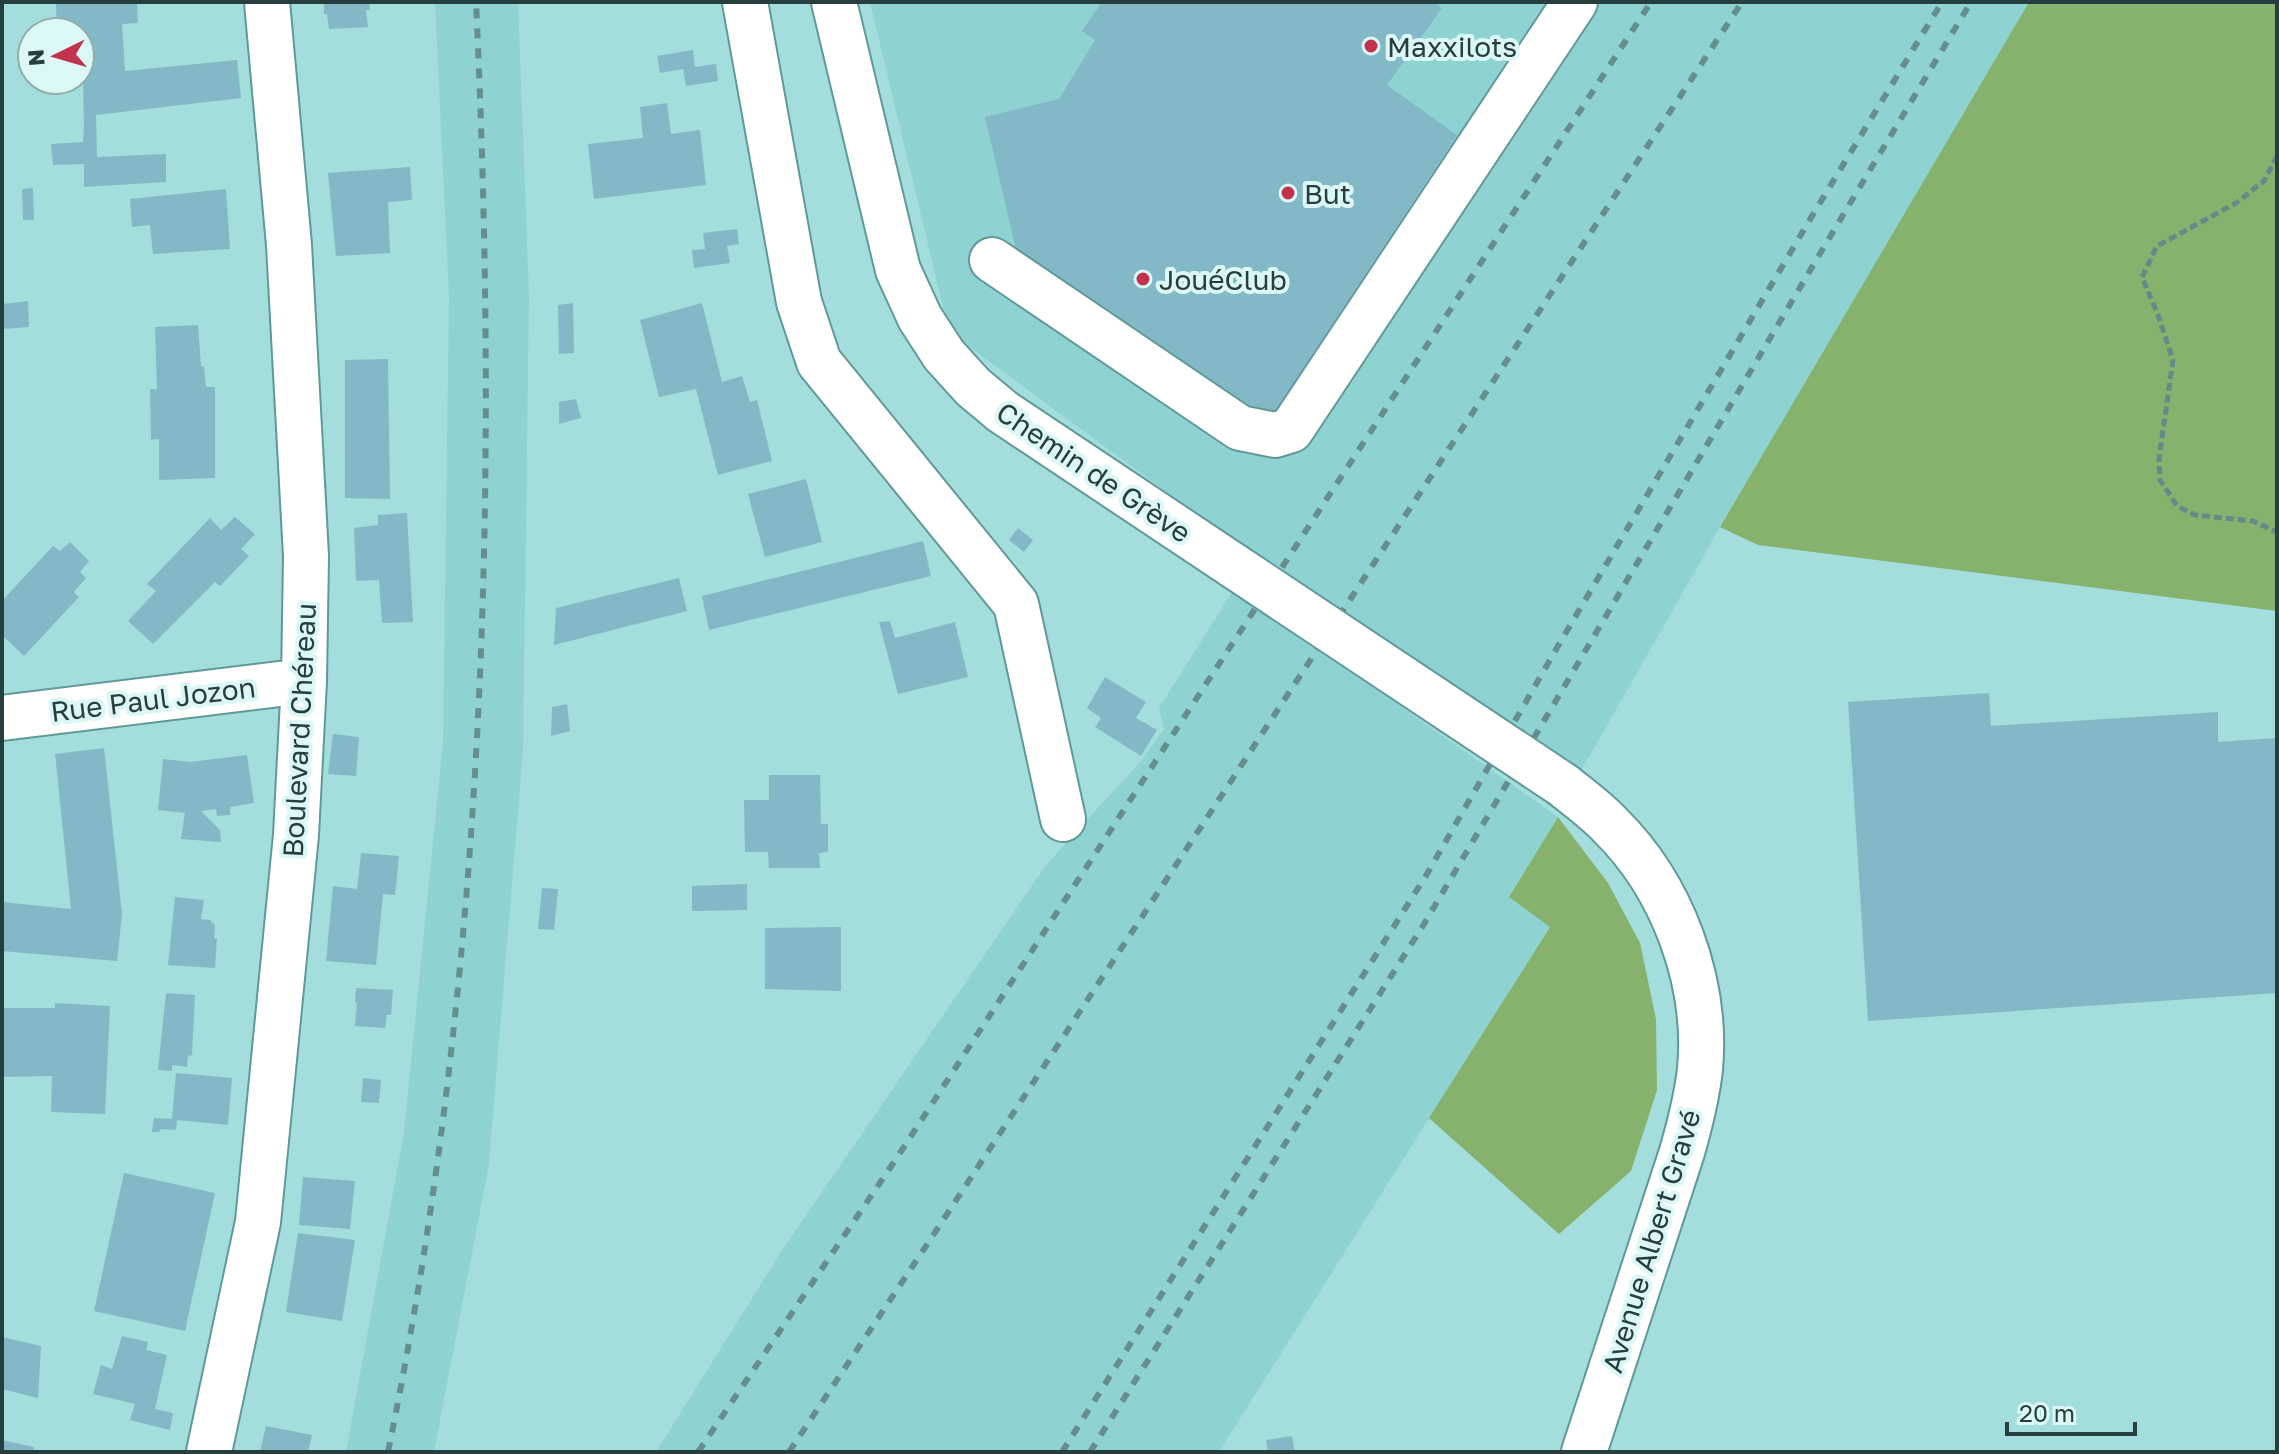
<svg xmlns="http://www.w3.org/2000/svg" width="2279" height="1454" font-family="'Golos Text',sans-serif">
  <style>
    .built { fill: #8ed3d2 }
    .green { fill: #86b26d }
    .building { fill: #83b9c6 }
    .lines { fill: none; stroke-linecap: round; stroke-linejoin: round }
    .minor-casing { stroke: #619999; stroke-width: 48 }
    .path { stroke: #638b8a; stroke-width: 5; stroke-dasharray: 8 4; stroke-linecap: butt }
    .minor { stroke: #fff; stroke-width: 44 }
    .rail { stroke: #668e8e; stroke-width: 6; stroke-dasharray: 10 10; stroke-linecap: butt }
    .minor-bridge-casing { stroke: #619999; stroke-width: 48; stroke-linecap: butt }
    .minor-bridge { stroke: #fff; stroke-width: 44 }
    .poi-dot { fill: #c2314d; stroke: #dbf8f7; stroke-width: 3 }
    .labels { text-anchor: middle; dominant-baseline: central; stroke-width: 8; stroke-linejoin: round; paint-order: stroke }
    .poi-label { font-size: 28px; fill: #273e3e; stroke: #dbf8f7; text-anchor: start }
    .street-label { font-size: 28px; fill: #273e3e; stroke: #dbf8f7 }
  </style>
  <rect width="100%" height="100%" fill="#a3dddc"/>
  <path class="built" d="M 435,2 L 518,2 L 529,296 L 523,750 L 489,1164 L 434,1452 L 346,1452 L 404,1132 L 443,742 L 449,296 Z
    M 870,2 L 2029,2 L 1720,527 L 1578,776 L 1256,558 L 949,332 Z
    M 1234,589 L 1558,817 L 1509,896 L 1550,926 L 1219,1452 L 656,1452 L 783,1249 L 1046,865 L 1141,761 L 1164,729 L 1159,708 Z"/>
  <path class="green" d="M 2029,2 L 2277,2 L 2277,611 L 1758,545 L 1720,527 Z
    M 1558,817 L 1608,883 L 1640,943 L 1656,1019 L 1657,1090 L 1631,1171 L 1559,1234 L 1429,1118 L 1550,927 L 1509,897 Z"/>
  <path class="building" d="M 56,2 L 137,2 L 138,23 L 122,24 L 125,71 L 237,60 L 241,98 L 96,115 L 97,157 L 166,154 L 166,182 L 84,187 L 84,164 L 53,165 L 51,144 L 83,142 L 84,127 L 83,79 L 80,79 L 80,32 L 57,32 Z
    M 324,2 L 369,2 L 370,10 L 366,10 L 368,27 L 329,29 L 327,14 L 324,14 Z
    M 1102,2 L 1433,2 L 1442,8 L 1387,85 L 1457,135 L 1308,361 L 1270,422 L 1017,254 L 985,117 L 1059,99 L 1095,40 L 1082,31 Z
    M 693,50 L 695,67 L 716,64 L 718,81 L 686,86 L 683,69 L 660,73 L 657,56 Z
    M 667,103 L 671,134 L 700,130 L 706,185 L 594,199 L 588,144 L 643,138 L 640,107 Z
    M 410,167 L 412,200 L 388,202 L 390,253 L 336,256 L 328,173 Z
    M 33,188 L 34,220 L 23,220 L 22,189 Z
    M 226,189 L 230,249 L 153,254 L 150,225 L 132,227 L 130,199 Z
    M 737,229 L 739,244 L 727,246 L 730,263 L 694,268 L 692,250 L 705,249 L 703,233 Z
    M 28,301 L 29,327 L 2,329 L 2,304 Z
    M 573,303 L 574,353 L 559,354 L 558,305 Z
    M 702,303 L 722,382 L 742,376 L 750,402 L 757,400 L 772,461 L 718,475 L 696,389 L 659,397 L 640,320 Z
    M 198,325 L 201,366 L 204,367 L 206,387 L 215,387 L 215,478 L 159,480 L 159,439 L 151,440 L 150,389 L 157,389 L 155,327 Z
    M 388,359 L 390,499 L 345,498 L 345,360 Z
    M 576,399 L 581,418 L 559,424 L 559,402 Z
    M 806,479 L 822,542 L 765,557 L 748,494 Z
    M 407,513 L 413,622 L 382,623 L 379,580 L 356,581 L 354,528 L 378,525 L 378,515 Z
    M 235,517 L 255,534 L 241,549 L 249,556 L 220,586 L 215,582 L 153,644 L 128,621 L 156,591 L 147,584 L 210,518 L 221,530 Z
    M 1018,528 L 1033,540 L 1024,552 L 1009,540 Z
    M 923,541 L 931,576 L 709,630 L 702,596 Z
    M 70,542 L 89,561 L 80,572 L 86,578 L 74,592 L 79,597 L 24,656 L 2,635 L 2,601 L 53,546 L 60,551 Z
    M 679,578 L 687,611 L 554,645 L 556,608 Z
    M 890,621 L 895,638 L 955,622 L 968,677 L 898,694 L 879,622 Z
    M 1105,677 L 1146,702 L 1136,718 L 1157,730 L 1141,756 L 1095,727 L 1101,718 L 1087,708 Z
    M 1989,693 L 1991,726 L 2218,712 L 2218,742 L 2277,738 L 2277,993 L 1868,1021 L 1848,702 Z
    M 567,704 L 570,731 L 551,736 L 552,707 Z
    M 333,734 L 359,737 L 356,776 L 328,774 Z
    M 104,748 L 122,914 L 117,961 L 2,951 L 2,902 L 71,909 L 55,754 Z
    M 247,755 L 254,803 L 230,807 L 230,815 L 217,816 L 216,809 L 201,811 L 220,830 L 221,842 L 181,839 L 185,813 L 158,810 L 163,759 L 190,762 Z
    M 769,775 L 820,775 L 821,824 L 828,824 L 828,852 L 819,853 L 820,868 L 769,868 L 768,852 L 745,852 L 744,800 L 769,800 Z
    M 361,853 L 399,856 L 395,895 L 383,894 L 376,965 L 326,961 L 333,886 L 357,889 Z
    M 747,884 L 747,910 L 692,911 L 692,886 Z
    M 542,888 L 558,889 L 554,930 L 538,929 Z
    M 175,897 L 204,900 L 201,919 L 210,920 L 215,925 L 214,939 L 217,938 L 215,968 L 168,965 Z
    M 841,927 L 841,991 L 765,989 L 765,928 Z
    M 356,988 L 393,990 L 391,1015 L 387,1015 L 385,1028 L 355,1026 L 357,1002 L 355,1002 Z
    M 166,993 L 195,995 L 192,1055 L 188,1056 L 187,1067 L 172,1065 L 172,1071 L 158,1070 Z
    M 55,1003 L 110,1006 L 105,1114 L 51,1112 L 52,1076 L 2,1077 L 2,1008 L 55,1008 Z
    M 176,1073 L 232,1078 L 228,1125 L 177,1120 L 176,1130 L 160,1129 L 159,1132 L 152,1132 L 154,1118 L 172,1119 Z
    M 363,1078 L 381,1080 L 379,1103 L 361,1102 Z
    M 124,1173 L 215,1193 L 185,1331 L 94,1311 Z
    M 303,1177 L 355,1181 L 350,1229 L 299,1225 Z
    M 298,1233 L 355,1240 L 342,1321 L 286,1312 Z
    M 122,1336 L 148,1342 L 146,1350 L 167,1355 L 155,1409 L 173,1413 L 170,1430 L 130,1420 L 135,1404 L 93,1394 L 101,1365 L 112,1369 Z
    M 2,1337 L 41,1346 L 38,1398 L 2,1389 Z
    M 266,1426 L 312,1435 L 308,1452 L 260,1452 Z
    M 1292,1436 L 1295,1452 L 1268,1452 L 1266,1440 Z
    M 2,1440 L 34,1447 L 33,1452 L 2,1452 Z"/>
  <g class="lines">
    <g class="minor-casing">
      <path id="minor" d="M 745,2 L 799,302 L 819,362 L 1016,604 L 1063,819
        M 834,2 L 898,270 L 920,318 L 944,355 L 973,387 L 1003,412 L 1234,566
        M 992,260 L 1240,428 L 1275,435 L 1291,430 L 1575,2
        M 2,718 L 304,681
        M 1563,785 C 1579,798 1596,810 1610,825 C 1672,886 1708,981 1700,1069 C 1697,1097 1690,1124 1682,1152 L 1584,1452
        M 209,1452 L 258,1222 L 296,835 L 304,681 L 306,556 L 289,245 L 267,2"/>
    </g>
    <path class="path" d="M 2277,156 L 2264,181 L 2236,203 L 2157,246 L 2142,277 L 2158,315 L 2173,360 L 2159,459 L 2160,480 L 2177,506 L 2195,515 L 2253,521 L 2277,532"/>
    <use href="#minor" class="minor"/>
    <path class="rail" d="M 388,1452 C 486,976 499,486 476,2
      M 698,1452 L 896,1159 L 1651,2
      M 789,1452 L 930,1240 L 1742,2
      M 1062,1452 L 1427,874 L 1558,646 L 1809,221 L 1942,2
      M 1090,1452 L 1424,924 L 1831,235 L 1971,2"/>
    <g class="minor-bridge-casing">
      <path id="minor-bridge" d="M 1234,566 L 1563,785"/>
    </g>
    <use href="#minor-bridge" class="minor-bridge"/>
  </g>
  <g class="poi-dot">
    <circle cx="1371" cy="46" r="8"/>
    <circle cx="1288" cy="193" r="8"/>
    <circle cx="1143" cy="279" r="8"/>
  </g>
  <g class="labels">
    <g class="poi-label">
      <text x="1387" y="46">Maxxilots</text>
      <text x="1304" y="193">But</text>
      <text x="1159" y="279">JouéClub</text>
    </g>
    <g class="street-label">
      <text transform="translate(1094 472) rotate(34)">Chemin de Grève</text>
      <text transform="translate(153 699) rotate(-7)">Rue Paul Jozon</text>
      <text transform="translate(299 730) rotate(-87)">Boulevard Chéreau</text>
      <text transform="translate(1651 1241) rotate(-73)">Avenue Albert Gravé</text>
    </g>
  </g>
  <rect width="2279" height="1454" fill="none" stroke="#273e3e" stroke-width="8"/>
  <g transform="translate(56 56) rotate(265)"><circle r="38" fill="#dbf8f7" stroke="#93aead" stroke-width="2"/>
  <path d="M0-6L14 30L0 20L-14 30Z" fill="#c2314d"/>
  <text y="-12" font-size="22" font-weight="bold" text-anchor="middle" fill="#273e3e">N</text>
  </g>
  <path d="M2007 1422v12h128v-12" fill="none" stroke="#273e3e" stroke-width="4"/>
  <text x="2019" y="1422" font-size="24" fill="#273e3e" stroke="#dbf8f7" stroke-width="6" paint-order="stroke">20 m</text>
</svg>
